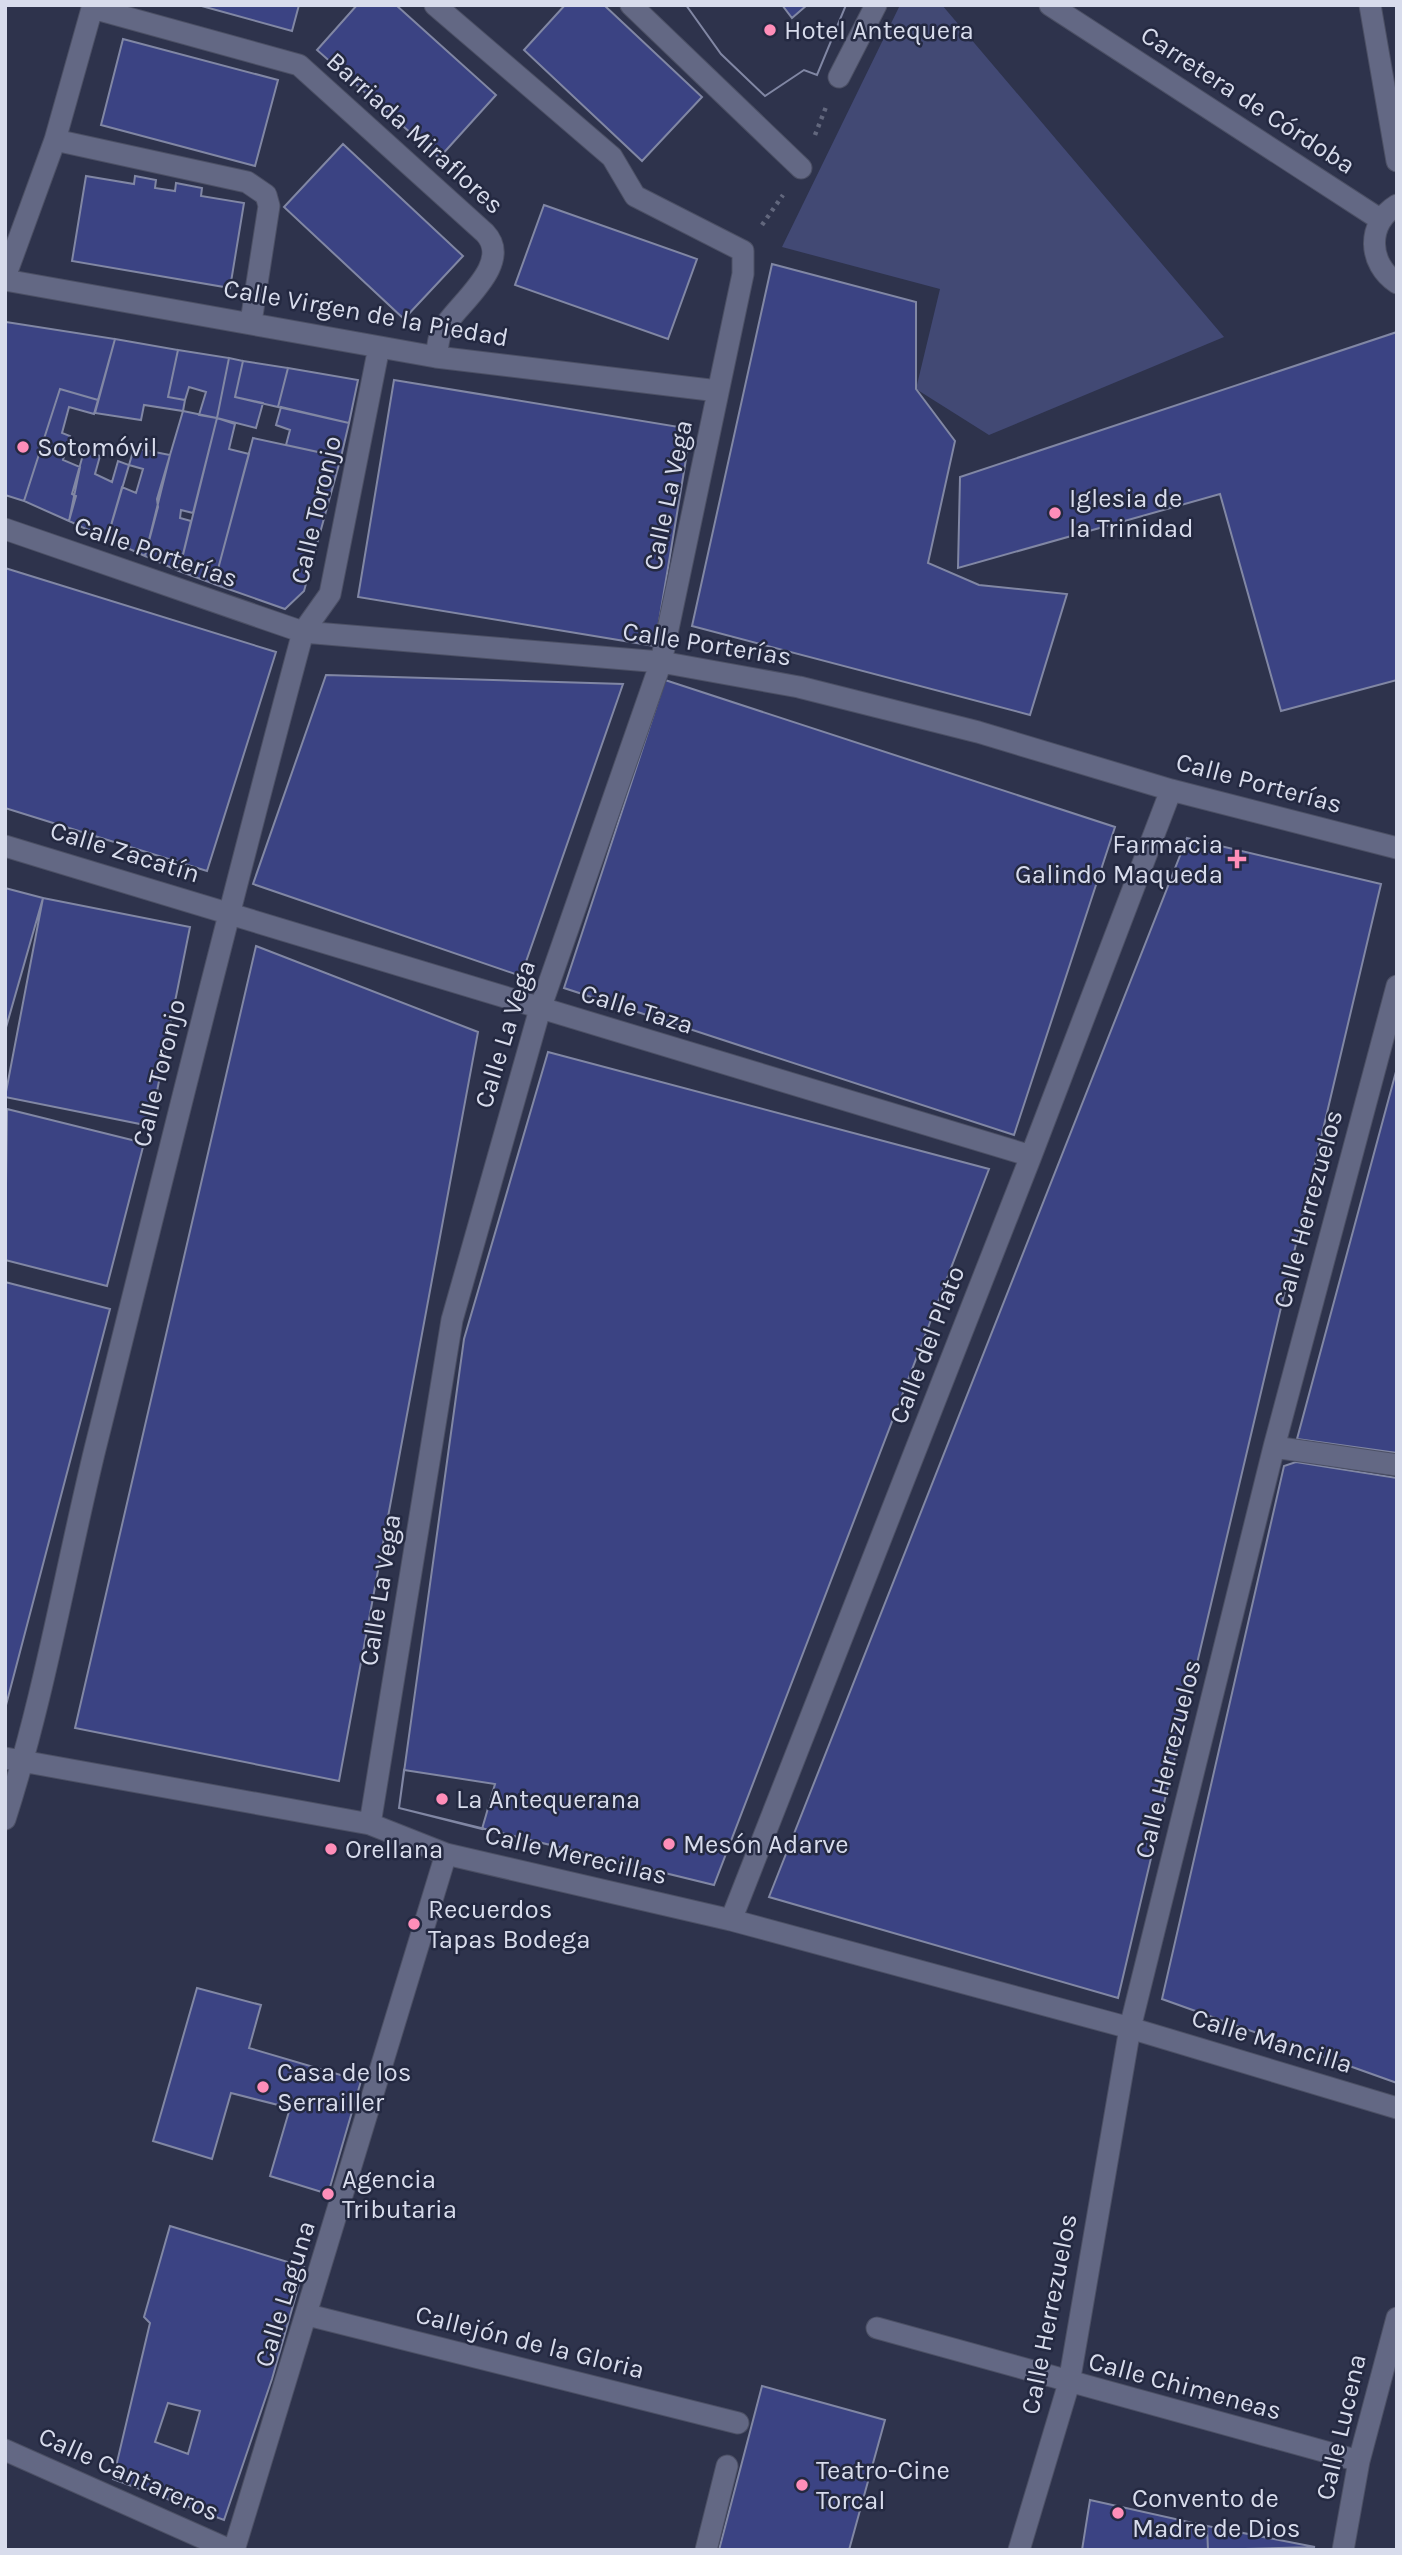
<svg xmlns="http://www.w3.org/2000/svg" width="1402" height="2555" font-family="Karla,sans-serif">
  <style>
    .green { fill: #424974 }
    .building { fill: #3b4383; stroke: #8187a4; stroke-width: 2; fill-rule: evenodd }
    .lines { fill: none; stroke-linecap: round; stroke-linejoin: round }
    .minor-casing { stroke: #4c5065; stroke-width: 23 }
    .path { stroke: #62677d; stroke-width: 4.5; stroke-dasharray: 3.5 5; stroke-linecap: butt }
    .minor { stroke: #636884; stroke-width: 21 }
    .poi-dot { fill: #ff8eb9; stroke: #242941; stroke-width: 2.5 }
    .labels { text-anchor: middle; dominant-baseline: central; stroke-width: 5; stroke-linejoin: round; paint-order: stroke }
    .poi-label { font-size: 26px; fill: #d8dcec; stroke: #242941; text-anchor: start }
    .street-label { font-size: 26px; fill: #d8dcec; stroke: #242941 }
  </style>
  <rect width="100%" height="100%" fill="#2e334c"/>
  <path class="green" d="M 900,5 L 942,5 L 1224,337 L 989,435 L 916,389 L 940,289 L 782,247 Z"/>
  <path class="building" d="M 198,5 L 299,5 L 292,31 Z
    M 357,5 L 396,5 L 496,95 L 439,158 L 317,50 Z
    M 565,5 L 604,5 L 702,97 L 642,161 L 524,50 Z
    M 686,5 L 782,5 L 792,18 L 807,5 L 846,5 L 817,75 L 804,70 L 765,96 L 721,54 Z
    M 686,5 L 846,5 L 817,75 L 804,70 L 765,96 L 721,54 Z
    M 123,39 L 278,80 L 255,166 L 101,125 Z
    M 343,144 L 463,256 L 404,319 L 284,207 Z
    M 86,176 L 134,184 L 135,176 L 156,180 L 155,188 L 175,191 L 176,183 L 202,188 L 201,196 L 244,203 L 230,288 L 72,261 Z
    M 544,205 L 697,259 L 668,339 L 515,285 Z
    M 772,264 L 916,302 L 916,389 L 955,441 L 928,563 L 979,585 L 1067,594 L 1030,715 L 692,626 Z
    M 6,322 L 115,339 L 98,400 L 60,389 L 24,501 L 5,495 Z
    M 1397,332 L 1397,680 L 1281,711 L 1220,494 L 958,568 L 960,477 Z
    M 115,339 L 178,350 L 168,397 L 185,400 L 183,411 L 144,405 L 141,420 L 95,413 Z
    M 178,350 L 229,358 L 217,418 L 199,415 L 206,392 L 189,387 L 185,400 L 168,397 Z
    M 229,358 L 243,361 L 235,397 L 263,403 L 256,428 L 217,418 Z
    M 243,361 L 288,368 L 278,407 L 235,397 Z
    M 288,368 L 358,380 L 349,423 L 278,407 Z
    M 394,380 L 691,429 L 655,646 L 358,597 Z
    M 60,389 L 98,400 L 94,414 L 69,407 L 62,433 L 70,436 L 63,460 L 80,467 L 69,521 L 24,501 Z
    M 281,407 L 349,423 L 341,457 L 286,445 L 290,430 L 276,425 Z
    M 183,411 L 217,418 L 193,513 L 181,510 L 180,518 L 191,521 L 179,571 L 145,556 L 158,507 L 157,499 Z
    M 217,418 L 235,424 L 229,449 L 249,454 L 214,584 L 179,571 Z
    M 253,438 L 341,457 L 304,591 L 285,609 L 214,584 Z
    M 134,448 L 170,455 L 145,556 L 107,539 L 122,487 L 136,493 L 143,469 L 129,465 Z
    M 84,451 L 100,456 L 95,474 L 112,482 L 118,461 L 129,465 L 107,539 L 69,521 L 76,496 L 72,494 Z
    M 5,568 L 276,652 L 207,871 L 5,808 Z
    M 326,675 L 623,684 L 521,976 L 253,884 Z
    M 665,680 L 1115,827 L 1014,1135 L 564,988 Z
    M 1187,838 L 1381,884 L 1118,1998 L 769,1897 Z
    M 5,888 L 43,898 L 5,1031 Z
    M 43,898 L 190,927 L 150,1126 L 5,1097 Z
    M 256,946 L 478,1032 L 339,1781 L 75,1728 Z
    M 548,1052 L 989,1169 L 714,1885 L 399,1808 L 464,1339 Z
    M 1397,1068 L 1397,1453 L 1297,1439 Z
    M 7,1109 L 144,1143 L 107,1286 L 5,1260 Z
    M 5,1282 L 110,1309 L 5,1709 Z
    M 1296,1462 L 1397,1478 L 1397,2083 L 1162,1999 L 1284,1466 Z
    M 404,1770 L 495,1784 L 482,1829 L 399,1808 Z
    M 197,1988 L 261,2005 L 249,2048 L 361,2081 L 328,2194 L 270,2176 L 290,2108 L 231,2093 L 212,2159 L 153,2141 Z
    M 170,2226 L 304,2267 L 272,2379 L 224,2520 L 113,2479 L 150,2323 L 144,2317 ZM 168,2403 L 200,2411 L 188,2454 L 155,2442 Z
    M 762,2386 L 885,2420 L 849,2550 L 719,2550 Z
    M 1090,2500 L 1207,2526 L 1208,2550 L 1082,2550 Z
    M 1207,2526 L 1315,2547 L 1208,2550 Z"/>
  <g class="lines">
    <g class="minor-casing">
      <path id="minor" d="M 631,5 L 801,168
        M 1050,5 L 1381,220
        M 1370,5 L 1397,161
        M 92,8 L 299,65 L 485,233 C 514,264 457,304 442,330 C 438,337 438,348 436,357
        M 839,77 L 876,5
        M 55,140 L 247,182 L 266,195 L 269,206 L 251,322
        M 1397,205 C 1366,224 1368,264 1397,283
        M 5,277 L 55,140 L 93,5
        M 5,280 L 436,357 L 718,391
        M 5,529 L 303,632 L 661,662 L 799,687 L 978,732 L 1171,790 L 1397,848
        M 5,846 L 1031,1156
        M 1274,1447 L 1397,1465
        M 5,1758 L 370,1824 L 446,1854 L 731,1920 L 1130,2028 L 1397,2108
        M 5,1819 C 44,1698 65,1572 95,1449 C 163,1176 230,904 303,632 L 330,594 L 379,347
        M 370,1824 L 452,1320 L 540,1009 L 661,662 L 743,274 L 743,251 L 635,196 L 612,157 L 435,5
        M 731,1920 L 1031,1156 L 1171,790
        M 308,2315 L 738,2423
        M 877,2328 L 1359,2461
        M 5,2450 L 230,2550
        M 234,2550 L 446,1854
        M 706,2550 L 727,2466
        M 1019,2550 L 1069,2383 L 1130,2028 L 1274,1447 L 1397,986
        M 1343,2550 L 1359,2461 L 1397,2318"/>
    </g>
    <path class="path" d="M 815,135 L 826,107
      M 762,225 L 783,195"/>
    <use href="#minor" class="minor"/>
  </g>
  <g class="poi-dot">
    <circle cx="770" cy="30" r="7"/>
    <circle cx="23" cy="447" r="7"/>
    <circle cx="1055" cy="513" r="7"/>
    <path d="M1233.5 848.5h7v7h7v7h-7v7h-7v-7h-7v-7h7z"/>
    <circle cx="442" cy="1799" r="7"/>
    <circle cx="669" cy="1844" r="7"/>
    <circle cx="331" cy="1849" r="7"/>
    <circle cx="414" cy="1924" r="7"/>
    <circle cx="263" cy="2087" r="7"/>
    <circle cx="328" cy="2194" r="7"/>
    <circle cx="802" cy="2485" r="7"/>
    <circle cx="1118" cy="2513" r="7"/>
  </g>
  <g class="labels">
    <g class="poi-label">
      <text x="784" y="30">Hotel Antequera</text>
      <text x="37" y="447">Sotomóvil</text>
      <text x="1069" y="498">Iglesia de<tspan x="1069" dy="30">la Trinidad</tspan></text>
      <text x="1223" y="844" text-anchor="end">Farmacia<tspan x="1223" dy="30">Galindo Maqueda</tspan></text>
      <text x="456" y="1799">La Antequerana</text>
      <text x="683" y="1844">Mesón Adarve</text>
      <text x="345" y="1849">Orellana</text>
      <text x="428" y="1909">Recuerdos<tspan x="428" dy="30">Tapas Bodega</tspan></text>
      <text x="277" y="2072">Casa de los<tspan x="277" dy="30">Serrailler</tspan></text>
      <text x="342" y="2179">Agencia<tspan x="342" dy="30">Tributaria</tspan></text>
      <text x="816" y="2470">Teatro-Cine<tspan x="816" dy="30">Torcal</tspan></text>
      <text x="1132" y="2498">Convento de<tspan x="1132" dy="30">Madre de Dios</tspan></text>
    </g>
    <g class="street-label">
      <text transform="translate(1248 100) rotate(33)">Carretera de Córdoba</text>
      <text transform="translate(415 133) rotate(42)">Barriada Miraflores</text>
      <text transform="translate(366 313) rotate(10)">Calle Virgen de la Piedad</text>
      <text transform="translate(668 495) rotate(-78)">Calle La Vega</text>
      <text transform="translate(316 510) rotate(-77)">Calle Toronjo</text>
      <text transform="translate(156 552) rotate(19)">Calle Porterías</text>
      <text transform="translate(707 644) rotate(9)">Calle Porterías</text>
      <text transform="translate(1259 783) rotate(15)">Calle Porterías</text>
      <text transform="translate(125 852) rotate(17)">Calle Zacatín</text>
      <text transform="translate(637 1009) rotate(17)">Calle Taza</text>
      <text transform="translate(505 1034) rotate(-73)">Calle La Vega</text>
      <text transform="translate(159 1073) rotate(-76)">Calle Toronjo</text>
      <text transform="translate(1308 1209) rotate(-75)">Calle Herrezuelos</text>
      <text transform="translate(927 1345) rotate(-69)">Calle del Plato</text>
      <text transform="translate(380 1590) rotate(-81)">Calle La Vega</text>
      <text transform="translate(1168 1759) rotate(-76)">Calle Herrezuelos</text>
      <text transform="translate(576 1855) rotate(13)">Calle Merecillas</text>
      <text transform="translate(1272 2041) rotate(17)">Calle Mancilla</text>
      <text transform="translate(285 2294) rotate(-73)">Calle Laguna</text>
      <text transform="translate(1049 2314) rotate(-79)">Calle Herrezuelos</text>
      <text transform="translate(530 2342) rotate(14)">Callejón de la Gloria</text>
      <text transform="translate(1185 2386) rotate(15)">Calle Chimeneas</text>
      <text transform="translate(1341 2427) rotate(-77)">Calle Lucena</text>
      <text transform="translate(129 2474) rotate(24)">Calle Cantareros</text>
    </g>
  </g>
  <rect width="1402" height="2555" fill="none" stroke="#d8dcec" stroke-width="14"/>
</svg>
